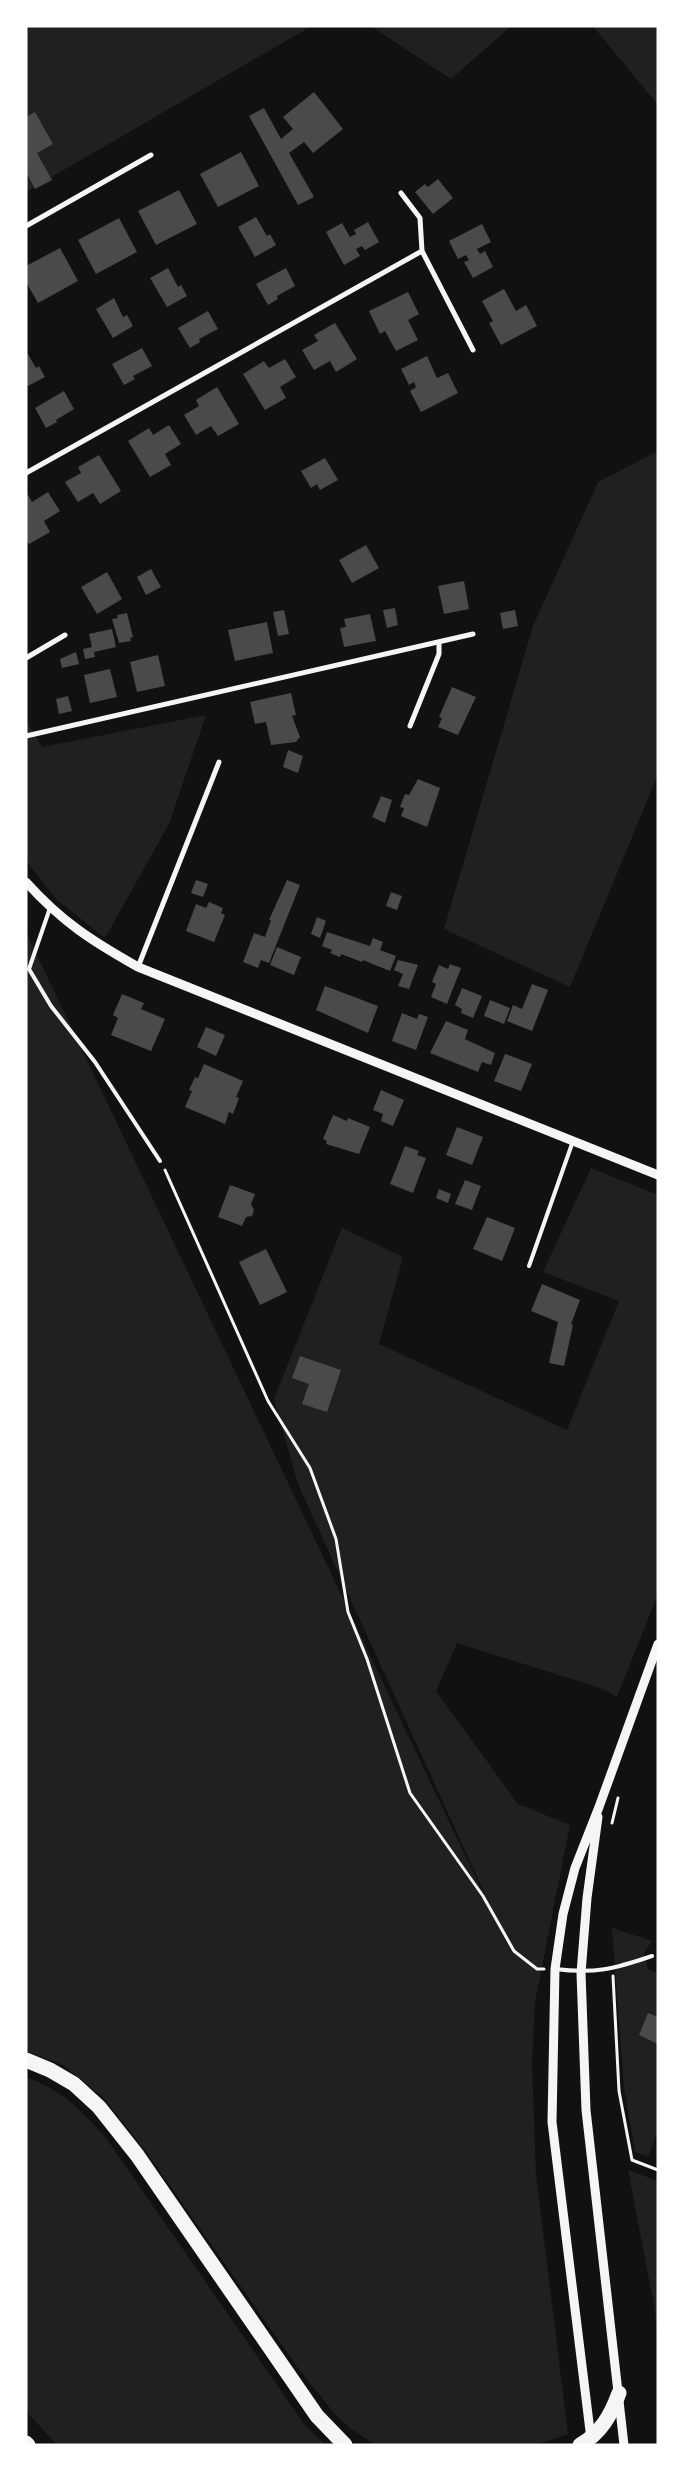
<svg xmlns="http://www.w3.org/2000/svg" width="684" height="2471" font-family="Figtree,sans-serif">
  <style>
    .green { fill: #202020 }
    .building { fill: #4a4a4a }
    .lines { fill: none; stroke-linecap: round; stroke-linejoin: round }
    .path { stroke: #f5f5f5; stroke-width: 3 }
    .service { stroke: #f5f5f5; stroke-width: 4 }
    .minor { stroke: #f5f5f5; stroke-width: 5 }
    .tertiary { stroke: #f5f5f5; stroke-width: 9 }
    .motorway { stroke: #f5f5f5; stroke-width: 15 }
  </style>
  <rect width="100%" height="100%" fill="#111"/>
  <path class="green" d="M 26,26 L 317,26 L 310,27 L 26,192 Z
    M 371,26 L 511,26 L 451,79 Z
    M 593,26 L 658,26 L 658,105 Z
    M 658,451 L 658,774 L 570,987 L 444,929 L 533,626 L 598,482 Z
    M 206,715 L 169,824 L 105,938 L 56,899 L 26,861 L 26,720 L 42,747 Z
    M 26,932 L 514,1958 L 298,1484 L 274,1399 L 342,1228 L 403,1257 L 379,1344 L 567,1430 L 619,1301 L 543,1272 L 591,1168 L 658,1195 L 658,1594 L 617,1697 L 603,1689 L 457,1643 L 436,1691 L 518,1804 L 570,1825 L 535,2002 L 532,2064 L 536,2175 L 568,2434 L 548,2441 L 528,2445 L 376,2445 L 351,2429 L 335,2414 L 300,2371 L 147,2153 L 104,2098 L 63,2065 L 26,2051 Z
    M 612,1928 L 652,1941 L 644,1953 L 648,1969 L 658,1974 L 658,2131 L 648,2157 L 635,2152 L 624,2088 Z
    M 26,2077 C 62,2090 81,2110 106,2138 L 304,2424 L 325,2445 L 57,2445 L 26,2411 Z
    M 628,2170 L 658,2181 L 658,2338 L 654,2306 Z"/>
  <path class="building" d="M 314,92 L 343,129 L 313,153 L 304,142 L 289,153 L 314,197 L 298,205 L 249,116 L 264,108 L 281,139 L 293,129 L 283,117 Z
    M 35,112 L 53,144 L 37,153 L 52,180 L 35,189 L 26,172 L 26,117 Z
    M 241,152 L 259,186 L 218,207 L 200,174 Z
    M 438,179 L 453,198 L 433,214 L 415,192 L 425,184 L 428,187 Z
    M 179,190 L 197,224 L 156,245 L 138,211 Z
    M 256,217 L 267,236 L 270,234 L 276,245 L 255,257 L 238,227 Z
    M 119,218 L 137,252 L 96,274 L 78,240 Z
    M 368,222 L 379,242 L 365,250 L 362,246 L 356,249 L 360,256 L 344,265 L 326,232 L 342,223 L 350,237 L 356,234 L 354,230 Z
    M 482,224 L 491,242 L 477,249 L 480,254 L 485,251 L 493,267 L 473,278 L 464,262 L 469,260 L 466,255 L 458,259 L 449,241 Z
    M 60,248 L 78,281 L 38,303 L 26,282 L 26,266 Z
    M 168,268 L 178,287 L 181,285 L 187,296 L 167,307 L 150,278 Z
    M 286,268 L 295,286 L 277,296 L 278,299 L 268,305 L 256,284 Z
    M 504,289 L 516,311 L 526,305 L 537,326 L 501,345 L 489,323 L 493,321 L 482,301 Z
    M 408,292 L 419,314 L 408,320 L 418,340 L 396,351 L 385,331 L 380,334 L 369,311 Z
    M 114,298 L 123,317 L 127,315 L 133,326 L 113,338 L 96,309 Z
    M 208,311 L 218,329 L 199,339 L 200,342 L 190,348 L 178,328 Z
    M 335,323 L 357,359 L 336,372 L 330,361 L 314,370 L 302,350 L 318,341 L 314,335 Z
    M 142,348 L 152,366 L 133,376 L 135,379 L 124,385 L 112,364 Z
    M 26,351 L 36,368 L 39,366 L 45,377 L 26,387 Z
    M 427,356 L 437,378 L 448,373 L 458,393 L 421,412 L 410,391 L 416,387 L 414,382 L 409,385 L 401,369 Z
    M 285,359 L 296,377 L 280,387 L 286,398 L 265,410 L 243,374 L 264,361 L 269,368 Z
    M 217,387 L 239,424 L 218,436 L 211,426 L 196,435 L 184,415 L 199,406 L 196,400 Z
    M 64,391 L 74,409 L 56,420 L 57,422 L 46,428 L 35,408 Z
    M 169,425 L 181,444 L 165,454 L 171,465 L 150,477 L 128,441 L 149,428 L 153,435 Z
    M 99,455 L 121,491 L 100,504 L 93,493 L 78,502 L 65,482 L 81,473 L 78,467 Z
    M 325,458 L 338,480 L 320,490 L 317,484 L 311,488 L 301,471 Z
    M 48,492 L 60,511 L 44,521 L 50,532 L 29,544 L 26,540 L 26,496 L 28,495 L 32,502 Z
    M 366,545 L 379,568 L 352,583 L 339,560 Z
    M 151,569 L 161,587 L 146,595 L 137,577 Z
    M 107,572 L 122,599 L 97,614 L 81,587 Z
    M 464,581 L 469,609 L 444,614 L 438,586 Z
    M 395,608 L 398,625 L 387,628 L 383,610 Z
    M 284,610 L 289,634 L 278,636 L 273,612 Z
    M 515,610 L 518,626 L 503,629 L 500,613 Z
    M 127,613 L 133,637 L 130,638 L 131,641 L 119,643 L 112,619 L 118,618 L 117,615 Z
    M 370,614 L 376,641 L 344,647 L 340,628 L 346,627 L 344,619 Z
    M 267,622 L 273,653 L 235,661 L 228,630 Z
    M 112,629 L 116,647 L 94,652 L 95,657 L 85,659 L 83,649 L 92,647 L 89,634 Z
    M 76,652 L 79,664 L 62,668 L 60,659 Z
    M 158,655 L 165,686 L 137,692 L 130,662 Z
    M 110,669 L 117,697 L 90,703 L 84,675 Z
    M 452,687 L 476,697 L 458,735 L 438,727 L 442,718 L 439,717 Z
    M 291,693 L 296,715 L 292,716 L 300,737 L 296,742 L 271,745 L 266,722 L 255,724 L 250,702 Z
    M 68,696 L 72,711 L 59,714 L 56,699 Z
    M 288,750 L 303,756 L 298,773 L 283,767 Z
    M 418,779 L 440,788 L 427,827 L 401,816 L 404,808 L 400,807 L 405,794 L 409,795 Z
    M 381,796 L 392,800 L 385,823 L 372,817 Z
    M 196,880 L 208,884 L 203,897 L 191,893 Z
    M 287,880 L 300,885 L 269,963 L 261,960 L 258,968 L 243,962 L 254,933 L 265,937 L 271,920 L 269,920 Z
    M 391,892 L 402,896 L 397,910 L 386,906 Z
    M 209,902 L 223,908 L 221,913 L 225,915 L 214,942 L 186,931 L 196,904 L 206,908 Z
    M 317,917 L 326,921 L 320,938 L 311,934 Z
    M 327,932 L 370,946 L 373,938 L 383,942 L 380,950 L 396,956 L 390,971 L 363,960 L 362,962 L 341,954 L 340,957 L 330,953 L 332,950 L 322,946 Z
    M 277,947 L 301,957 L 294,975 L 270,965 Z
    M 398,960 L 418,965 L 409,989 L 398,986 L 403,974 L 394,970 Z
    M 450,964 L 461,968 L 447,1004 L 431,997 L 436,984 L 432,982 L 439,965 L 448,969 Z
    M 532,984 L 548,990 L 532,1031 L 507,1021 L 513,1005 L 522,1009 Z
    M 325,986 L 378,1006 L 368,1033 L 316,1010 Z
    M 462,988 L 482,996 L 473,1018 L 461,1013 L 462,1009 L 455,1005 Z
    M 122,994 L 144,1003 L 141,1009 L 165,1019 L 151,1051 L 111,1035 L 118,1018 L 113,1015 Z
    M 490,1000 L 510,1008 L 504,1024 L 484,1016 Z
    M 402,1013 L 417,1019 L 419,1014 L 428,1017 L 416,1050 L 392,1041 Z
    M 446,1021 L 468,1030 L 465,1039 L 495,1053 L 491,1065 L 482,1062 L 478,1072 L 430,1053 Z
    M 206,1027 L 225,1035 L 216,1056 L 197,1047 Z
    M 505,1054 L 532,1064 L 521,1091 L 494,1081 Z
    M 204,1064 L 243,1081 L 236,1097 L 239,1098 L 233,1114 L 229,1112 L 225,1124 L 185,1107 L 192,1091 L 189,1090 L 195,1077 L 198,1078 Z
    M 381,1090 L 404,1100 L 393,1126 L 381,1121 L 383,1114 L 373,1110 Z
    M 333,1115 L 347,1121 L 348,1118 L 370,1127 L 359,1154 L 326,1144 L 327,1141 L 323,1139 Z
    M 457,1127 L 483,1137 L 472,1165 L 446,1155 Z
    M 405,1146 L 419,1151 L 417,1155 L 426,1158 L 413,1193 L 390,1184 Z
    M 465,1180 L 481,1186 L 472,1210 L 455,1204 Z
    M 230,1185 L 255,1194 L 251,1204 L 254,1210 L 252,1216 L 246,1217 L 242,1226 L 218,1217 Z
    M 439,1189 L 451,1194 L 448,1203 L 436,1198 Z
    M 487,1217 L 515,1228 L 502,1261 L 473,1249 Z
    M 266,1249 L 287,1292 L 260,1305 L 239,1262 Z
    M 542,1284 L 580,1300 L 571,1324 L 573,1325 L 564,1366 L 549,1363 L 558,1322 L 531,1311 Z
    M 300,1356 L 341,1370 L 327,1412 L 302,1404 L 309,1384 L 292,1378 Z
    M 648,2013 L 658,2017 L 658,2044 L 639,2035 Z"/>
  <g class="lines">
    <path class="path" d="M 165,1170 L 268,1401 L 310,1468 L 336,1539 L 348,1612 L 367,1659 L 410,1793 L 483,1896 L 514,1951 L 537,1969 L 544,1969
      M 612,1823 L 618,1798
      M 613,1976 L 619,2091 L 632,2160 L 658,2170"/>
    <path class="service" d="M 50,908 L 29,969 L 51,1006 L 95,1062 L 160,1161
      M 529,1266 L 573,1141
      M 555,1969 C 595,1974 614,1969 652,1956"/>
    <path class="minor" d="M 401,193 L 420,218 L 422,251 L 473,350
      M 26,226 L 151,155
      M 26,473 L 422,251
      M 26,658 L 65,635
      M 410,726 L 439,654 L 439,642
      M 26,736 L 473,634
      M 138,967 L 219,762"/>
    <path class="tertiary" d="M 26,882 C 62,922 92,941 138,967 L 658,1175
      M 598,1817 L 587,1898 L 581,1973 L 586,2110 L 624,2445
      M 591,2439 L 552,2122 L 555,1969 L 563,1914 L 575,1868 L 599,1807 L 658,1644"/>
    <path class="motorway" d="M 26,2060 L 50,2070 L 74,2084 L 99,2107 L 137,2155 L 317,2416 L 345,2445
      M 26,2443 L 28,2445
      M 580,2445 C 601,2433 611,2415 619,2393"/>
  </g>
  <rect width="684" height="2471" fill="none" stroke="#ffffff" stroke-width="55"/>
</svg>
